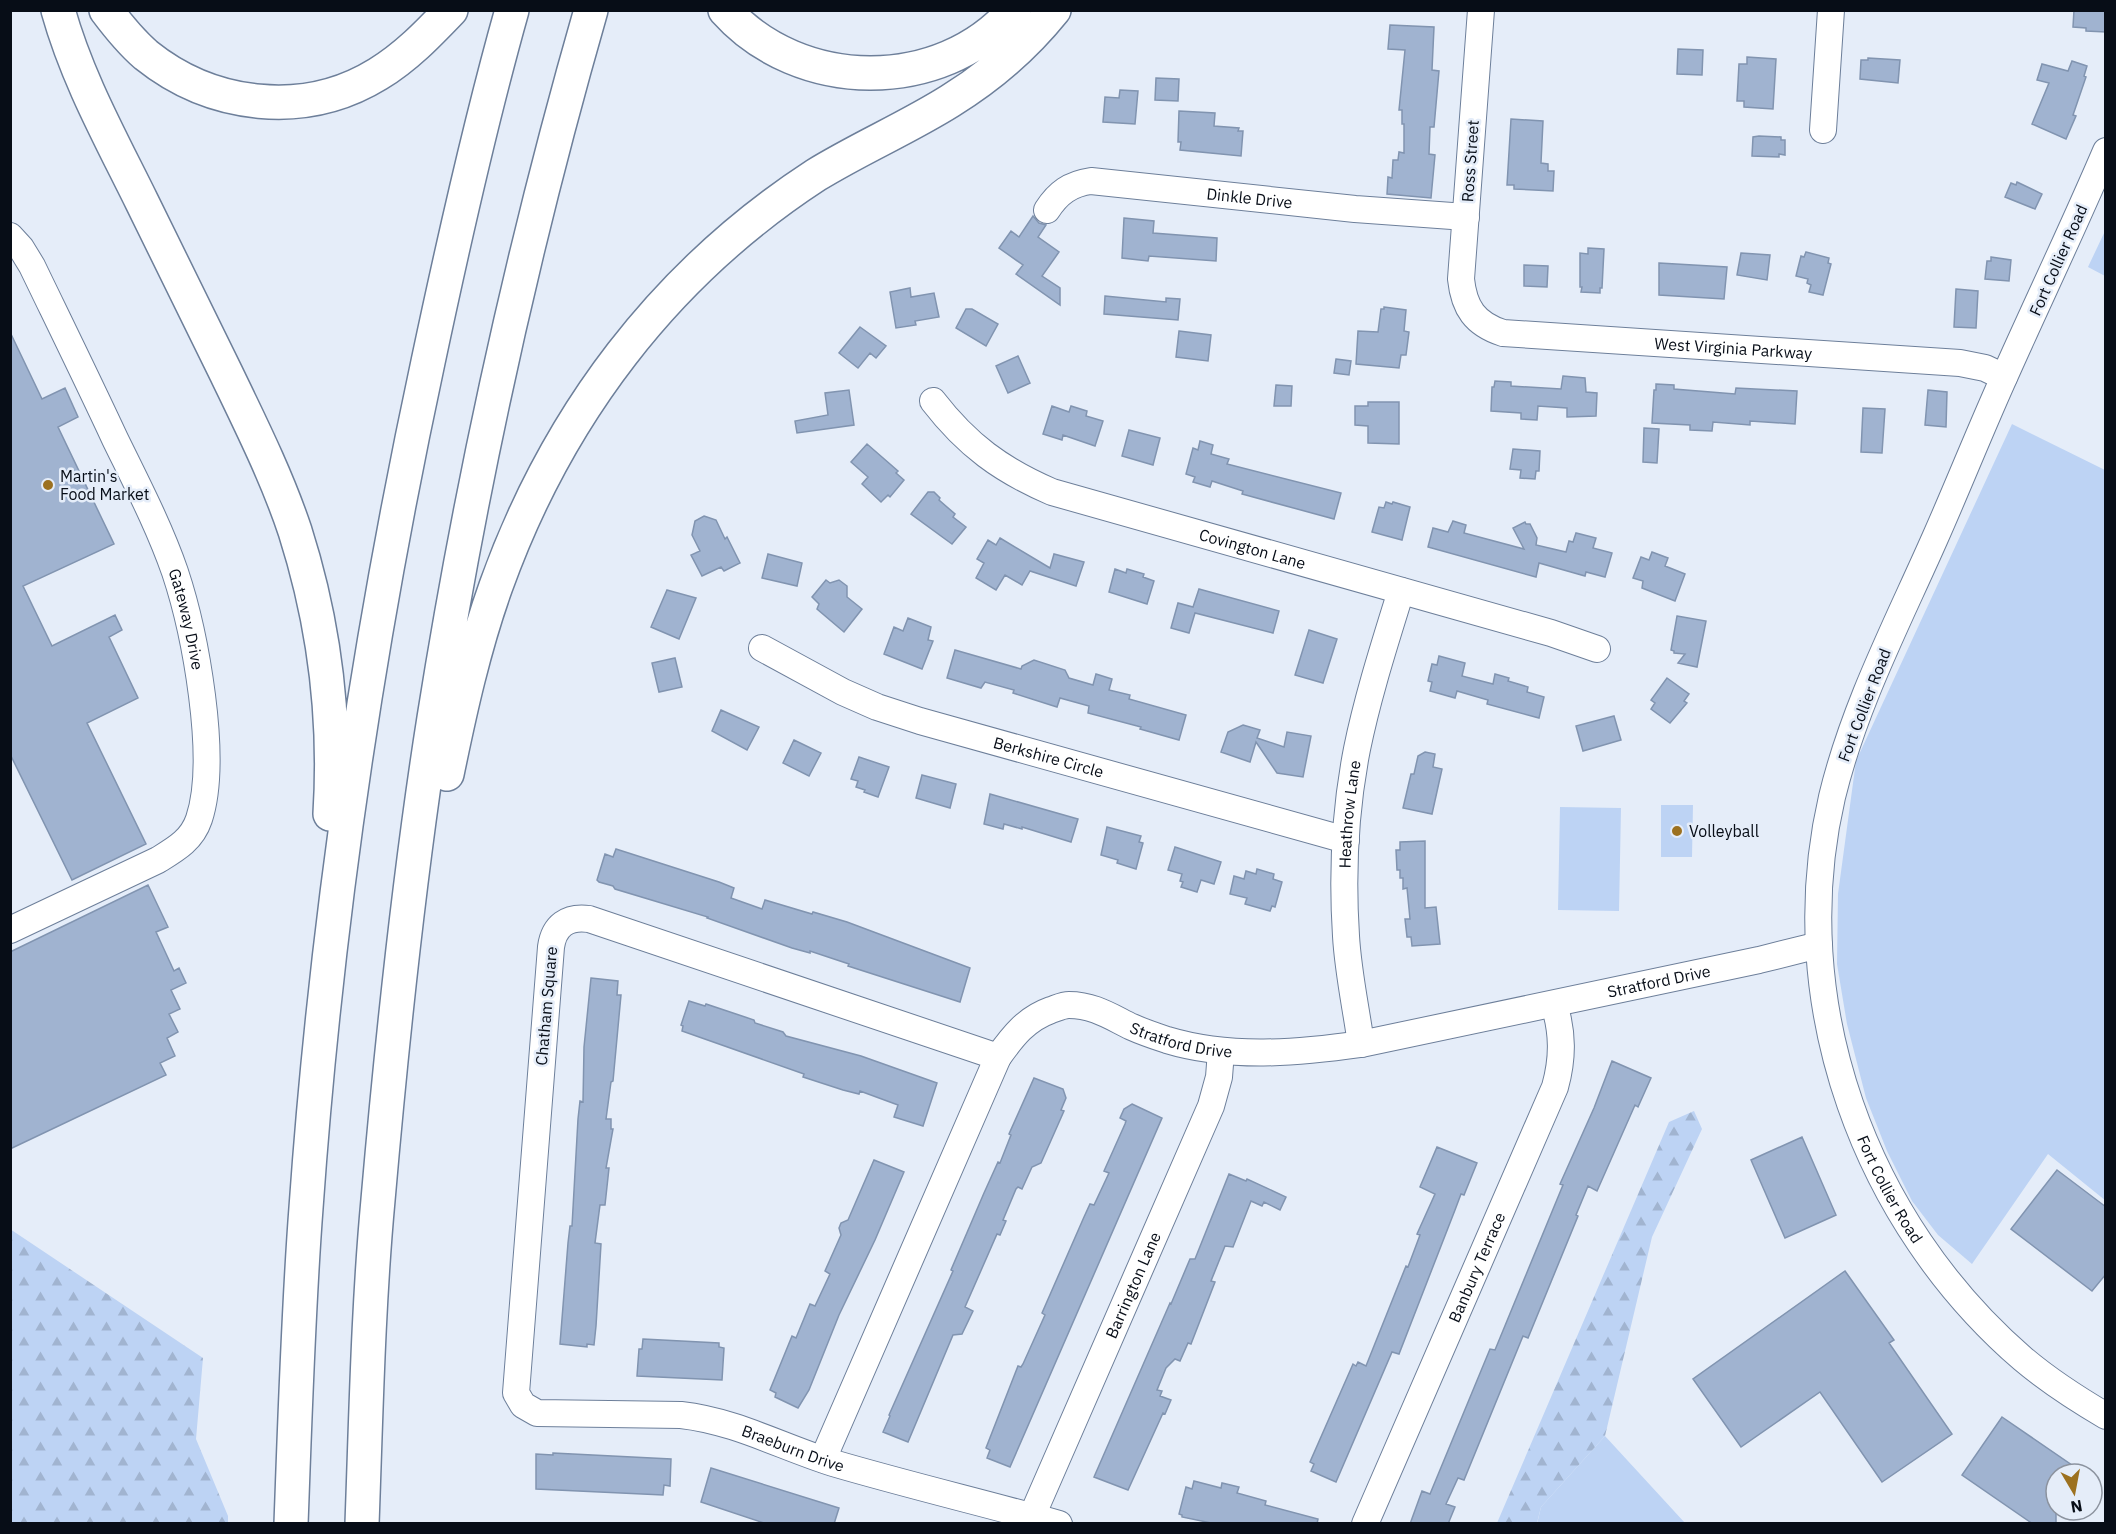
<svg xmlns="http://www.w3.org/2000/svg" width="2116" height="1534" font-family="'IBM Plex Sans',sans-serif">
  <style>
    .grass { fill: #bdd3f4 }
    .forest { fill: url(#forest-firs) }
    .building { fill: #a0b3d0; stroke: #8194b0; stroke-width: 1.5 }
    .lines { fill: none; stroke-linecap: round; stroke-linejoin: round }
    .minor-casing { stroke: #6d7f9a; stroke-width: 28 }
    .highway-casing { stroke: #6d7f9a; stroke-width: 36 }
    .minor { stroke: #fff; stroke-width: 26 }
    .highway { stroke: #fff; stroke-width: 33 }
    .poi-dot { fill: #9c7120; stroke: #e5edf9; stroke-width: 2 }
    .labels { text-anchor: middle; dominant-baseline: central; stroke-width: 5; stroke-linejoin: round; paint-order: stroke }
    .street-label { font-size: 16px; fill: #070d17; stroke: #e5edf9 }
    .poi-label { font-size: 16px; fill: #070d17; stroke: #e5edf9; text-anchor: start }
  </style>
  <defs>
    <pattern id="forest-firs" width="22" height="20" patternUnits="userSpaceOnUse" patternTransform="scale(1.5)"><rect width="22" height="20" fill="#bdd3f4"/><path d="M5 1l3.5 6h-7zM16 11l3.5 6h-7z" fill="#a1b4d0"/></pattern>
  </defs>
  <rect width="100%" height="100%" fill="#e5edf9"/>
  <path class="grass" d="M 2105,231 L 2105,276 L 2088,267 Z
    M 2012,424 L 2105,470 L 2106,1201 L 2048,1154 L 1972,1264 L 1938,1235 L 1912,1201 L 1887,1151 L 1866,1098 L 1847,1024 L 1837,964 L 1838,894 L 1856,761 Z
    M 1661,805 L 1693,805 L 1692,857 L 1661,857 Z
    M 1560,807 L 1621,808 L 1619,911 L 1558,910 Z
    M 1605,1436 L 1685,1523 L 1537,1524 L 1541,1507 Z"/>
  <path class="forest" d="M 1694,1111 L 1702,1129 L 1652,1237 L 1605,1436 L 1541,1507 L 1537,1523 L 1497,1523 L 1669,1122 Z
    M 10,1229 L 203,1358 L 196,1439 L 228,1516 L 228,1523 L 11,1523 Z"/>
  <path class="building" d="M 2074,10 L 2106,10 L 2106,32 L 2086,31 L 2086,28 L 2073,27 Z
    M 1390,25 L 1434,27 L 1432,70 L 1439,71 L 1434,127 L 1430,127 L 1429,154 L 1435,155 L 1431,198 L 1387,194 L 1388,177 L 1392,178 L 1393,160 L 1398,160 L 1399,152 L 1404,153 L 1404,124 L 1402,124 L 1402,110 L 1399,110 L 1405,50 L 1388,49 Z
    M 1678,49 L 1703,50 L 1702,75 L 1677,74 Z
    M 1747,57 L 1776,59 L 1773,109 L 1744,107 L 1744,101 L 1737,101 L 1739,64 L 1747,64 Z
    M 1868,58 L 1900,60 L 1898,83 L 1860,79 L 1861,60 L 1868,60 Z
    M 2072,61 L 2087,66 L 2084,76 L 2086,77 L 2073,115 L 2076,116 L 2066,139 L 2032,124 L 2049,83 L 2037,80 L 2042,64 L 2068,71 Z
    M 1156,78 L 1179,79 L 1178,101 L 1155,100 Z
    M 1120,90 L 1138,91 L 1135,124 L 1103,122 L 1105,97 L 1119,98 Z
    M 1179,111 L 1215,113 L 1214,126 L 1239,128 L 1238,131 L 1243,131 L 1241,156 L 1180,150 L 1181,142 L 1178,142 Z
    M 1511,119 L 1543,121 L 1541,163 L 1548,164 L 1548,171 L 1554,171 L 1553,191 L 1514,189 L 1514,185 L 1507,185 Z
    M 1759,136 L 1781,137 L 1781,140 L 1785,140 L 1785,155 L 1779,154 L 1779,157 L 1752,156 L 1753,137 Z
    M 2017,182 L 2042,194 L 2035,209 L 2005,197 L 2011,183 L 2016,185 Z
    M 1033,216 L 1039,223 L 1046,225 L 1038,237 L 1059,252 L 1042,276 L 1060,288 L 1060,305 L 1016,274 L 1023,265 L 999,248 L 1011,231 L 1019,237 Z
    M 1124,218 L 1154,221 L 1153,233 L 1217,238 L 1216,261 L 1149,256 L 1148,261 L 1122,258 Z
    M 1588,248 L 1604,249 L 1602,288 L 1600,288 L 1600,293 L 1581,292 L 1582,287 L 1580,287 L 1580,253 L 1588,254 Z
    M 1806,252 L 1829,258 L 1828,263 L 1831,264 L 1823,295 L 1809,292 L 1811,285 L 1807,283 L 1808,279 L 1796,276 L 1801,256 L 1804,257 Z
    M 1741,253 L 1770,255 L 1767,280 L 1737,275 Z
    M 1991,257 L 2011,260 L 2009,281 L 1985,279 L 1987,261 L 1991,261 Z
    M 1659,263 L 1727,267 L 1724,299 L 1659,295 Z
    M 1524,265 L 1548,266 L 1547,287 L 1524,286 Z
    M 910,288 L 911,297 L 934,293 L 939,317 L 915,321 L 916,325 L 896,328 L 890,292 Z
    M 1956,289 L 1978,291 L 1976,328 L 1954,327 Z
    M 1105,296 L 1166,302 L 1166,298 L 1180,299 L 1178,320 L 1104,314 Z
    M 1384,307 L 1406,310 L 1404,331 L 1409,332 L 1406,355 L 1401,355 L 1399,368 L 1356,364 L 1358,331 L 1378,332 L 1381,309 L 1384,309 Z
    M 966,309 L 972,309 L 998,324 L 986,346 L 956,328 Z
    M 860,327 L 886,346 L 876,358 L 870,353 L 858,368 L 839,353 Z
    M 1179,331 L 1211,335 L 1208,361 L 1176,357 Z
    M 10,332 L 42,399 L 65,388 L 78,417 L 58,427 L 114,544 L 23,586 L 52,646 L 115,615 L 122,630 L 109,637 L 138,698 L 87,723 L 146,844 L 72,880 L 10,754 Z
    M 1018,356 L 1030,383 L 1008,393 L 996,366 Z
    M 1336,359 L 1351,361 L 1349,375 L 1334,373 Z
    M 1563,376 L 1585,378 L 1586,392 L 1597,393 L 1596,416 L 1567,417 L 1567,408 L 1538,406 L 1537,420 L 1521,419 L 1521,413 L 1491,411 L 1492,387 L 1494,387 L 1495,381 L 1511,382 L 1511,386 L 1561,389 Z
    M 1656,384 L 1674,385 L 1674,389 L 1735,394 L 1736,388 L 1797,391 L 1795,424 L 1750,421 L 1750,425 L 1713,422 L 1712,431 L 1690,430 L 1690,425 L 1652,423 L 1654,390 L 1656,390 Z
    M 1276,385 L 1292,386 L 1291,406 L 1274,406 Z
    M 849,390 L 854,425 L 797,433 L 795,421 L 828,415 L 825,393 Z
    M 1928,390 L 1947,392 L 1946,427 L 1925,425 Z
    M 1368,402 L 1399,402 L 1399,444 L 1368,443 L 1368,426 L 1355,425 L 1355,406 L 1368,406 Z
    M 1052,406 L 1069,412 L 1071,406 L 1087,411 L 1086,416 L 1103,421 L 1095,446 L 1063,435 L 1062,440 L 1043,434 Z
    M 1863,408 L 1885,409 L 1882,453 L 1861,452 Z
    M 1644,428 L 1659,429 L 1657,463 L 1643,462 Z
    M 1129,430 L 1160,438 L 1153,465 L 1122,456 Z
    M 1200,441 L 1213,445 L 1211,454 L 1229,459 L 1227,464 L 1341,493 L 1334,519 L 1242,494 L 1243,491 L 1212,481 L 1210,487 L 1193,482 L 1195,477 L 1186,474 L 1193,448 L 1198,450 Z
    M 867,444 L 898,471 L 896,473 L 904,480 L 890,497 L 888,495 L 881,502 L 862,484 L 868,477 L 851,462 Z
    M 1513,449 L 1540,451 L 1539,471 L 1536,471 L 1535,479 L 1520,478 L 1521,470 L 1510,469 Z
    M 928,492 L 934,492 L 940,498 L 939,500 L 955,514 L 953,517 L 966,527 L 952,544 L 911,514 Z
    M 1386,502 L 1392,504 L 1393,502 L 1410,507 L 1402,540 L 1372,532 L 1379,507 L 1384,508 Z
    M 704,516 L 716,520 L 725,539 L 727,537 L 740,563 L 724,571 L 721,567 L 702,576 L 691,555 L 700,551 L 692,535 L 695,521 Z
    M 1453,521 L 1466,525 L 1464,533 L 1524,549 L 1513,528 L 1525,522 L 1526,524 L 1530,524 L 1537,538 L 1536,545 L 1566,552 L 1569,541 L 1573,542 L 1576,533 L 1596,538 L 1593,548 L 1612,553 L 1605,577 L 1586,572 L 1585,576 L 1539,563 L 1536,577 L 1428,547 L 1433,528 L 1448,532 Z
    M 1000,538 L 1050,568 L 1054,554 L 1084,562 L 1076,586 L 1030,571 L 1022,585 L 1005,575 L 996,590 L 976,578 L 984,563 L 977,559 L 988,540 L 996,545 Z
    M 1652,552 L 1668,558 L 1665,566 L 1685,574 L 1675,601 L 1642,588 L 1643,581 L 1633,578 L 1641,557 L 1649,560 Z
    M 768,554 L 802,563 L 797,586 L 762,578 Z
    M 1115,569 L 1126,573 L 1127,569 L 1144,574 L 1143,577 L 1154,581 L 1147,604 L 1109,592 Z
    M 826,580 L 830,583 L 839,580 L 847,586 L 847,597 L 862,609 L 844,632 L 817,609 L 819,604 L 812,597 Z
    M 1199,589 L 1279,611 L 1273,633 L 1195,613 L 1189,633 L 1171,628 L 1178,603 L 1193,607 Z
    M 667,590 L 696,598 L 679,639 L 651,627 Z
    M 1677,616 L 1706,621 L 1697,667 L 1678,663 L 1685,654 L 1674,653 L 1674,651 L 1671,650 Z
    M 908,618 L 931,627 L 928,640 L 933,641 L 922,669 L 884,654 L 894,627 L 903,631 Z
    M 1309,630 L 1337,639 L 1323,683 L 1295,675 Z
    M 955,650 L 1021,669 L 1022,666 L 1034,660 L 1065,670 L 1069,678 L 1093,685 L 1096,674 L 1112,679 L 1109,690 L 1130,695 L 1129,699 L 1186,715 L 1179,740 L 1140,729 L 1141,727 L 1088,713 L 1089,706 L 1060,698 L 1057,707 L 1013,693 L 1014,690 L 985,682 L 981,688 L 947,678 Z
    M 1439,656 L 1465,663 L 1462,676 L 1493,684 L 1495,674 L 1509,678 L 1508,681 L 1528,687 L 1527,692 L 1544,697 L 1539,718 L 1487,704 L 1488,700 L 1457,691 L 1455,698 L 1430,691 L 1432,682 L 1428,681 L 1432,664 L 1437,665 Z
    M 675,658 L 682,687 L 659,692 L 652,663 Z
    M 1667,678 L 1689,694 L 1684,701 L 1687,703 L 1670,723 L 1651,709 L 1655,703 L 1651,700 Z
    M 721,710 L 759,727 L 747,750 L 712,731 Z
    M 1614,716 L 1621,740 L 1583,751 L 1576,726 Z
    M 1243,725 L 1260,730 L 1257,738 L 1284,747 L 1287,732 L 1311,736 L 1303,777 L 1277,773 L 1256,742 L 1250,762 L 1221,752 L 1228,732 Z
    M 794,740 L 821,753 L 809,776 L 783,763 Z
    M 1425,752 L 1435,754 L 1433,767 L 1442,769 L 1432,814 L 1403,808 L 1411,774 L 1414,774 L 1418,756 Z
    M 859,757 L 889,767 L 878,797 L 864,792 L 865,790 L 856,787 L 858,781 L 851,779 Z
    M 922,775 L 956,784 L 950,808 L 916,798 Z
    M 990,794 L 1078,819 L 1071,842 L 1022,827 L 1022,829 L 1004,824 L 1003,829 L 984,824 Z
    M 1107,827 L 1141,836 L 1139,842 L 1143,843 L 1136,869 L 1117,863 L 1118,860 L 1101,855 Z
    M 1425,841 L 1425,908 L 1436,907 L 1440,944 L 1412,946 L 1411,937 L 1407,937 L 1405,919 L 1410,919 L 1407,888 L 1403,889 L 1403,878 L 1400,878 L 1400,870 L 1397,870 L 1396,850 L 1400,850 L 1400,842 Z
    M 1175,847 L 1221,862 L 1214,884 L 1201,880 L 1197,892 L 1181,887 L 1183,882 L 1180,881 L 1182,874 L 1168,870 Z
    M 616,849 L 719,882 L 734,888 L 731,898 L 762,909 L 765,900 L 812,914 L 813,912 L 847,922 L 970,968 L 960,1002 L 848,966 L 849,964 L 810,951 L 810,953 L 792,948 L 707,918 L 708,917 L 615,889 L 613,886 L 599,882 L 597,880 L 605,854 L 613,857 Z
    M 1257,869 L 1274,874 L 1273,879 L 1282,882 L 1275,907 L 1272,906 L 1270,911 L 1245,904 L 1247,898 L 1230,894 L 1234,876 L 1244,879 L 1246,871 L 1256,874 Z
    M 148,885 L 168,927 L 156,932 L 174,971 L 179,968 L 186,983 L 171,990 L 180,1009 L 169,1014 L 178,1032 L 167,1038 L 175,1056 L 160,1063 L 166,1075 L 10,1149 L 10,952 Z
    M 591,978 L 618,981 L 617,995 L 621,995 L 613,1081 L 611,1082 L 606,1119 L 611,1119 L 611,1129 L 613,1129 L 606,1168 L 609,1168 L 605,1205 L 600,1205 L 595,1243 L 601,1244 L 596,1326 L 594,1345 L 587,1344 L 587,1347 L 560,1344 L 568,1243 L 570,1226 L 572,1226 L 578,1119 L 580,1101 L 583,1102 L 584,1047 Z
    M 689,1001 L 705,1006 L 706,1004 L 754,1020 L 755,1023 L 783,1032 L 786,1036 L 861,1056 L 937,1083 L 923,1126 L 894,1117 L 898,1105 L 860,1091 L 859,1094 L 843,1090 L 803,1077 L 804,1074 L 682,1031 L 683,1026 L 681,1025 Z
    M 1612,1061 L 1651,1078 L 1638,1107 L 1635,1105 L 1597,1191 L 1588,1186 L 1576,1215 L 1578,1216 L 1528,1338 L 1523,1336 L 1464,1480 L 1458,1478 L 1446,1504 L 1455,1507 L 1448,1524 L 1410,1524 L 1422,1491 L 1430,1494 L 1490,1349 L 1495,1350 L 1563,1185 L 1560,1184 L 1594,1108 Z
    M 1034,1078 L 1063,1089 L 1066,1098 L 1061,1110 L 1064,1111 L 1041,1163 L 1032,1167 L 1022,1189 L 1018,1187 L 1016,1189 L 1003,1220 L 1006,1221 L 1000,1235 L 997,1234 L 965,1307 L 973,1311 L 962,1334 L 953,1335 L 908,1442 L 883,1432 L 890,1416 L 889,1415 L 953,1271 L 951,1270 L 984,1193 L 998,1162 L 1000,1163 L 1011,1135 L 1009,1134 Z
    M 1132,1104 L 1162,1118 L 1010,1467 L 987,1458 L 990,1450 L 986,1448 L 1018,1366 L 1021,1367 L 1023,1364 L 1045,1315 L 1042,1313 L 1084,1217 L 1090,1204 L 1094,1205 L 1109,1173 L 1104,1171 L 1125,1124 L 1126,1121 L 1120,1118 L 1124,1109 Z
    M 1802,1137 L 1836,1215 L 1785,1238 L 1751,1160 Z
    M 1437,1147 L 1477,1163 L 1464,1195 L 1461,1194 L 1455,1210 L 1399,1354 L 1392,1352 L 1336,1482 L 1311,1471 L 1314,1464 L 1310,1462 L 1353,1364 L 1356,1366 L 1358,1362 L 1366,1366 L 1406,1266 L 1408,1267 L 1420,1235 L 1417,1234 L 1435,1194 L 1420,1187 Z
    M 874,1160 L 904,1172 L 875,1240 L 839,1315 L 809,1390 L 798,1408 L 775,1397 L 776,1393 L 770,1390 L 792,1336 L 796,1338 L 810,1304 L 815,1306 L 830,1274 L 825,1271 L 841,1235 L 839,1228 L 841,1223 L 848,1220 Z
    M 2057,1170 L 2106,1207 L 2106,1274 L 2092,1291 L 2011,1229 Z
    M 1229,1174 L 1246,1181 L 1247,1179 L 1286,1197 L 1280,1210 L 1264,1202 L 1262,1206 L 1251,1201 L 1233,1247 L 1225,1246 L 1211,1281 L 1215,1282 L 1191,1344 L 1188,1343 L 1180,1361 L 1175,1359 L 1166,1368 L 1157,1390 L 1162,1391 L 1160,1396 L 1171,1400 L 1165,1414 L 1163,1413 L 1128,1490 L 1094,1477 L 1170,1303 L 1171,1304 L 1190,1259 L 1195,1259 Z
    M 1845,1271 L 1894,1340 L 1889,1343 L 1952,1434 L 1882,1482 L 1820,1392 L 1741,1447 L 1693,1379 Z
    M 643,1339 L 719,1343 L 719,1347 L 724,1348 L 722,1380 L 637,1376 L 639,1349 L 642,1349 Z
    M 2002,1417 L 2085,1474 L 2056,1474 L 2056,1524 L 2033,1524 L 1962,1475 Z
    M 553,1453 L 671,1459 L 670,1486 L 664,1485 L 663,1495 L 536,1489 L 536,1454 L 553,1455 Z
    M 711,1468 L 839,1508 L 834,1524 L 767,1524 L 701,1502 Z
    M 1194,1481 L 1221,1488 L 1222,1483 L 1239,1487 L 1237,1493 L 1266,1501 L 1265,1505 L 1318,1519 L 1317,1524 L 1216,1524 L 1182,1517 L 1182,1515 L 1179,1514 L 1186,1487 L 1192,1489 Z"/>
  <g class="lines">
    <g class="minor-casing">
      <g id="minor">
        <path id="s1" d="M 1481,10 L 1461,279 C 1464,308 1475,324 1503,333 L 1960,363 L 1985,368 L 2004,377"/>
        <path d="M 1823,130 L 1831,10"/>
        <path id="s2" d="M 2106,151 C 2074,226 2039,299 2006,373 C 1981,428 1959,484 1935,538 C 1897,624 1854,706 1832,797 C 1784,1003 1865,1223 2023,1359 C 2049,1381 2077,1399 2106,1416"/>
        <path id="s3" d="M 1047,210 C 1058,193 1070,184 1091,181 L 1355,209 L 1466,217"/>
        <path id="s4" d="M 10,236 L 21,248 L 32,266 C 60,324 88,381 115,439 C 136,482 159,526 175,572 C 195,632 219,759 199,819 C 192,840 176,849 158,860 L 10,930"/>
        <path id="s5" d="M 933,401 C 967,445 1001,470 1052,492 L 1551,633 L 1597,649"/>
        <path id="s6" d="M 762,648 L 843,692 L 877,707 L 920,721 L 1346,840"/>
        <path id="s7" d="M 1361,1044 C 1356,1008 1348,972 1346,936 C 1342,874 1345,810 1357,749 C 1368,695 1385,643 1401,591"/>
        <path id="s8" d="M 998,1057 L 589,919 C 567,916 554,926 551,947 L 516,1393 L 523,1405 L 537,1413 L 681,1415 C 735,1421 782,1447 833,1463 C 908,1485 984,1503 1059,1524"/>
        <path id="s9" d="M 823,1459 L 998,1057 C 1013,1036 1026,1019 1051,1010 C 1057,1008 1063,1005 1069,1005 C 1094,1005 1111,1017 1132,1027 C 1143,1032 1155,1036 1167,1040 C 1230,1059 1297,1053 1361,1044 L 1759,960 L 1819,945"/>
        <path id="s10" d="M 1032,1516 L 1211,1106 L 1219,1077 L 1221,1051"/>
        <path id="s11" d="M 1365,1524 L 1555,1087 C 1563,1058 1563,1033 1554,1004"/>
      </g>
    </g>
    <g class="highway-casing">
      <path id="highway" d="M 58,10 C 77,78 111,139 142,202 C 170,259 198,316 226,373 C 251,425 277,477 295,531 C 324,622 336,719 330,814
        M 106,10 C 118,26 131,42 146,55 C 212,108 305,119 378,74 C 406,57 428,34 451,10
        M 725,10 C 799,93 941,95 1014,10
        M 447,774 C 460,711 474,647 496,586 C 557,416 664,274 816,175 C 860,148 907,128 950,101 C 989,77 1025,46 1054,10
        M 291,1524 C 295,1418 298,1313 306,1208 C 326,924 368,641 428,362 C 453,244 479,127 512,10
        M 362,1524 C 366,1416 368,1308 378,1200 C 392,1039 409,877 434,718 C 472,479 524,243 591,10"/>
    </g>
    <use href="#minor" class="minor"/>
    <use href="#highway" class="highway"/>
  </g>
  <g class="poi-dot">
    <circle cx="48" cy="485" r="6"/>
    <circle cx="1677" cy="831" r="6"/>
  </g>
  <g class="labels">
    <g class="street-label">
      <text transform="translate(1470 161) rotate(-86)">Ross Street</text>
      <text stroke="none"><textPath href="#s3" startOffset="214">Dinkle Drive</textPath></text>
      <text transform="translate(2058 260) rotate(-66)">Fort Collier Road</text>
      <text stroke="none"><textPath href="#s1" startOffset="574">West Virginia Parkway</textPath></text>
      <text stroke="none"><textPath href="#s5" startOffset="360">Covington Lane</textPath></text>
      <text stroke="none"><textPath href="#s4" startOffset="424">Gateway Drive</textPath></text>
      <text transform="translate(1864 705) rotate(-69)">Fort Collier Road</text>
      <text stroke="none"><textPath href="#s6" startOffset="308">Berkshire Circle</textPath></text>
      <text stroke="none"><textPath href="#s7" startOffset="231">Heathrow Lane</textPath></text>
      <text stroke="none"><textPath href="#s9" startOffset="1134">Stratford Drive</textPath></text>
      <text transform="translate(546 1006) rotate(-85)">Chatham Square</text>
      <text stroke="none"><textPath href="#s9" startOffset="648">Stratford Drive</textPath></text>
      <text stroke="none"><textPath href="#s2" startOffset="1108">Fort Collier Road</textPath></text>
      <text stroke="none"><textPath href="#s11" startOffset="280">Banbury Terrace</textPath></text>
      <text stroke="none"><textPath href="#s10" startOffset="252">Barrington Lane</textPath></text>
      <text stroke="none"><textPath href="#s8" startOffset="1224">Braeburn Drive</textPath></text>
    </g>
    <g class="poi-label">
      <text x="60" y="476">Martin's<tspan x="60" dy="18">Food Market</tspan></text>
      <text x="1689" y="831">Volleyball</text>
    </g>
  </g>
  <rect width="2116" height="1534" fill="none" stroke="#070d17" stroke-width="24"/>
  <g transform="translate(2074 1492) rotate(170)"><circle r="28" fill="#e5edf9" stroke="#8c939f" stroke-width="1.5"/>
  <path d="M0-4.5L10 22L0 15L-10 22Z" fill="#9c7120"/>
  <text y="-9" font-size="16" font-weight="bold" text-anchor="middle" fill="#070d17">N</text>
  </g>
</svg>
